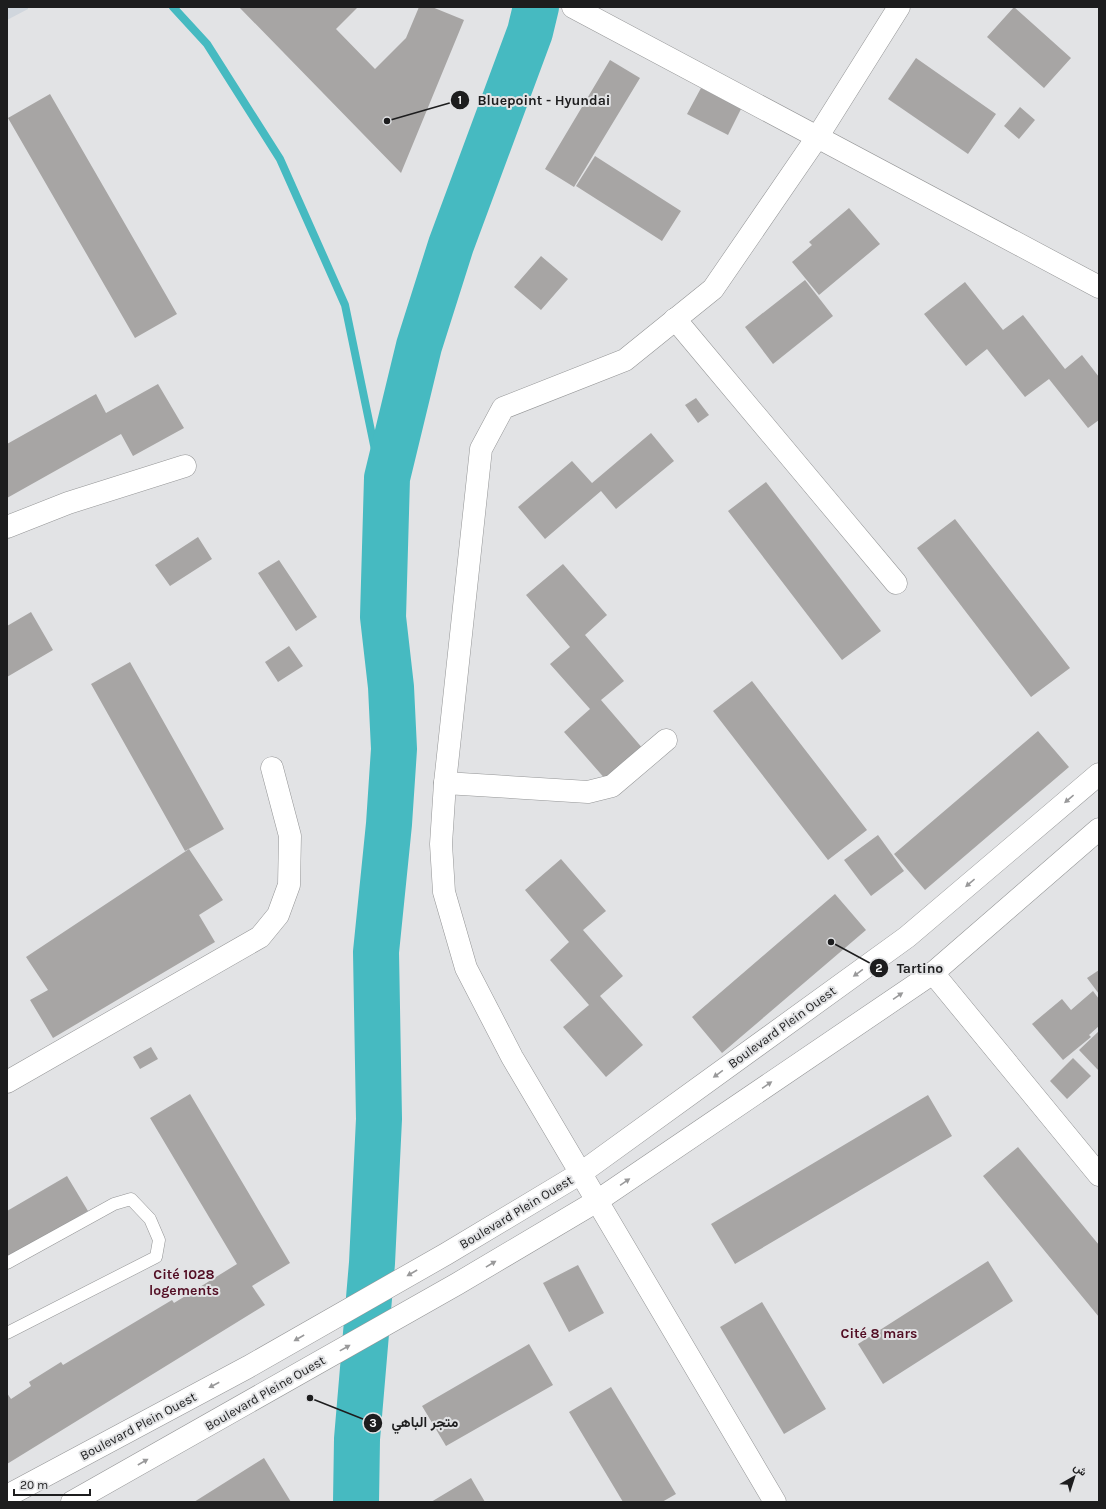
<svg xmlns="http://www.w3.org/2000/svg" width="1106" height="1509" font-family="Karla,Vazirmatn,sans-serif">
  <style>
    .built { fill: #d0d6dd }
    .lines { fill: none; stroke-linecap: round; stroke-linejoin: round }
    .stream { stroke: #46bac1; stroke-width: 8 }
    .river { stroke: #46bac1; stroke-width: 46 }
    .building { fill: #a7a5a4 }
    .service-casing { stroke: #949596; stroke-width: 13 }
    .minor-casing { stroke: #949596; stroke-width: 23 }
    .tertiary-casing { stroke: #949596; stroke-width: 23 }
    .secondary-casing { stroke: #949596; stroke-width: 23 }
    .service { stroke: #fff; stroke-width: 12 }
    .minor { stroke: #fff; stroke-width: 22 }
    .tertiary { stroke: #fff; stroke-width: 22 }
    .secondary { stroke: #fff; stroke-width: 22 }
    .oneway { fill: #99999a }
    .labels { text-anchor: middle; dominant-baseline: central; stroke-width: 4; stroke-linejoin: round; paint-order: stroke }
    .street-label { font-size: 13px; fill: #1d1d1e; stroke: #e2e3e5 }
    .neighbourhood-label { font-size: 14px; font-weight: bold; fill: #520d23; stroke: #e2e3e5 }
    .leader { fill: none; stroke: #1d1d1e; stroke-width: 1.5 }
    .callout-dot { fill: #1d1d1e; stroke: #e2e3e5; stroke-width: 1.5 }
    .mark-label { font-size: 12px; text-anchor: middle; font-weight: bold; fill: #fff }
    .callout-label { font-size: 14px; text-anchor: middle; font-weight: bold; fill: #1d1d1e; stroke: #e2e3e5; stroke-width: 4; stroke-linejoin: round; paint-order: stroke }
  </style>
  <rect width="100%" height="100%" fill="#e2e3e5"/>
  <path class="built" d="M 7,7 L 28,7 L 28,9 L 7,20 Z"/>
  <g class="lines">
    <path class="stream" d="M 173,7 L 207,44 L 280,159 L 345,305 L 387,508"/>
    <path class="river" d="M 356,1502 L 357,1439 L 372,1263 L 379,1119 L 376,952 L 389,824 L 394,749 L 391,687 L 383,617 L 387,478 L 419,346 L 451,245 L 530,32 L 536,7"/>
  </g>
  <path class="building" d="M 239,7 L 358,7 L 336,29 L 375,69 L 406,38 L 419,7 L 432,7 L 464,20 L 401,173 Z
    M 1014,7 L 1071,58 L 1044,88 L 987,37 Z
    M 916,58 L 996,114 L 968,154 L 888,99 Z
    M 610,60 L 640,78 L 574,187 L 545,169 Z
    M 701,88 L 741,109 L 728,135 L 687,114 Z
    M 50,94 L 177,314 L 135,338 L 8,118 Z
    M 1020,107 L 1035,120 L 1019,139 L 1004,126 Z
    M 595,156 L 681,211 L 662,241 L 576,186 Z
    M 849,208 L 880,244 L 819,295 L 792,262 L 812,245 L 809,242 Z
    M 541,256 L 568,279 L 541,310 L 514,287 Z
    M 805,280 L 833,316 L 773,364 L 745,327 Z
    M 965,282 L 1003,330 L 1023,315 L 1065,369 L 1082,355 L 1099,377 L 1099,420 L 1088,428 L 1049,379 L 1025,397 L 987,349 L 966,366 L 924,314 Z
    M 158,384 L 184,428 L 133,456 L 121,434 L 7,498 L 7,444 L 96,394 L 106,413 Z
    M 696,398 L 709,415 L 698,423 L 685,405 Z
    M 651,433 L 674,461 L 616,509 L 601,491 L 545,539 L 518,507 L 572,461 L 592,483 Z
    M 766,482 L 881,631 L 842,660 L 728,511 Z
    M 955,519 L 1070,668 L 1031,697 L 917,548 Z
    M 198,537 L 212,559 L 170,586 L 155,565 Z
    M 279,560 L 317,617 L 296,631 L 258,573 Z
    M 563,564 L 607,615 L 585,635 L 624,681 L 601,700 L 644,750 L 607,781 L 564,732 L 590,709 L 550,664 L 570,647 L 526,595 Z
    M 31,612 L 53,650 L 7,677 L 7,626 Z
    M 289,646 L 303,666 L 278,682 L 265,662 Z
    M 130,662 L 224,829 L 185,851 L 91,684 Z
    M 752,681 L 867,830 L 828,860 L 713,711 Z
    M 1038,731 L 1069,767 L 925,890 L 894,854 Z
    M 878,835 L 904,871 L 871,896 L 844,860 Z
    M 189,849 L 223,900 L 199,915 L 215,942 L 53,1038 L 30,1000 L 48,990 L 26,957 Z
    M 561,859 L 606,911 L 583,930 L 623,976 L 600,996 L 643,1045 L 606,1077 L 563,1027 L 589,1005 L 550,960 L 569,942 L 525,890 Z
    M 835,894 L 866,930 L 722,1053 L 692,1017 Z
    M 1099,970 L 1099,994 L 1087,978 Z
    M 1093,991 L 1099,999 L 1099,1026 L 1089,1035 L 1091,1037 L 1063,1060 L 1032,1024 L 1062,999 L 1071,1010 Z
    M 1099,1031 L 1099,1071 L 1079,1050 Z
    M 151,1047 L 158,1059 L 140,1069 L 133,1057 Z
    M 1073,1058 L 1091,1076 L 1067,1099 L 1050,1081 Z
    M 190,1094 L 290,1263 L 252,1286 L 265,1305 L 7,1464 L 7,1393 L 11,1399 L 31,1386 L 29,1382 L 61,1362 L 63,1365 L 172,1300 L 174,1303 L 237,1264 L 150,1118 Z
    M 928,1095 L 952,1136 L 735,1264 L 711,1224 Z
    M 1018,1147 L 1099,1245 L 1099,1317 L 983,1176 Z
    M 67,1176 L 88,1211 L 7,1258 L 7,1211 Z
    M 988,1261 L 1013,1301 L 883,1384 L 858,1344 Z
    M 578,1265 L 604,1313 L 569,1332 L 543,1283 Z
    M 762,1302 L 826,1409 L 784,1434 L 720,1327 Z
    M 529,1344 L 553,1385 L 446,1446 L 422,1406 Z
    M 611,1387 L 676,1494 L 662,1502 L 623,1502 L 569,1412 Z
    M 264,1458 L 291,1502 L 194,1502 Z
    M 471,1478 L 485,1502 L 431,1502 Z"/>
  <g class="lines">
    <g class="service-casing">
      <path id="service" d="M 7,1263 L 114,1204 L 131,1199 L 150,1219 L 159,1240 L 156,1257 L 7,1333"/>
    </g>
    <g class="minor-casing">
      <path id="minor" d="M 675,319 L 896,583
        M 7,527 L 68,503 L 185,466
        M 445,783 L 588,792 L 612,786 L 666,740
        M 933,973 L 1099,1175
        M 7,1082 L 260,937 L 278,915 L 289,885 L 290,836 L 272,768"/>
    </g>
    <g class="tertiary-casing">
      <path id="tertiary" d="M 573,7 L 1099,287
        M 775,1502 L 512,1057 L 466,968 L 444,892 L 441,844 L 445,783 L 481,449 L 503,408 L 625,360 L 713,289 L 818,136 L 899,7"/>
    </g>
    <g class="secondary-casing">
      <path id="secondary" d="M 7,1496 L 248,1367 L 446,1254 L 581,1173 L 907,937 L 1099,774
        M 72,1502 L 457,1284 L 597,1201 L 933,973 L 1099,829"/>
    </g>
    <use href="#service" class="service"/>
    <use href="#minor" class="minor"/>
    <use href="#tertiary" class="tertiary"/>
    <use href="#secondary" class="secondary"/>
  </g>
  <defs><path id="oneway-solid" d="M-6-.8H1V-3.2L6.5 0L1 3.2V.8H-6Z"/></defs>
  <g class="oneway">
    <use href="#oneway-solid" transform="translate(1069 799) rotate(140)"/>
    <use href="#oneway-solid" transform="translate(970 883) rotate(140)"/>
    <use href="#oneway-solid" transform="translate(858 973) rotate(144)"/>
    <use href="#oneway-solid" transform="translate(898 996) rotate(-34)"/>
    <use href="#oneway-solid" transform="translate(718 1074) rotate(144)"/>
    <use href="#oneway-solid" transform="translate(767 1085) rotate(-34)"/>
    <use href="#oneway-solid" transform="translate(625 1182) rotate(-34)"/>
    <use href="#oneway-solid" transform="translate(491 1264) rotate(-31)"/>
    <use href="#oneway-solid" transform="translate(412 1273) rotate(150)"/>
    <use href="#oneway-solid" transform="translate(299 1338) rotate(150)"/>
    <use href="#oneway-solid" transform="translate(345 1348) rotate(-29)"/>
    <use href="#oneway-solid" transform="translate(214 1385) rotate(152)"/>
    <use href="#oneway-solid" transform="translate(143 1462) rotate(-30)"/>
  </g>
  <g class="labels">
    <g class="street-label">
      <text transform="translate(782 1027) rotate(-36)">Boulevard Plein Ouest</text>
      <text transform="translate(516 1212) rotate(-31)">Boulevard Plein Ouest</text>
      <text transform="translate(265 1393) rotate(-30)">Boulevard Pleine Ouest</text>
      <text transform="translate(138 1426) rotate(-28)">Boulevard Plein Ouest</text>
    </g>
    <g class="neighbourhood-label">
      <text x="184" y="1274">Cité 1028<tspan x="184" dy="16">logements</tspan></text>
      <text x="879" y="1333">Cité 8 mars</text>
    </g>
  </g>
  <path class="leader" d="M387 121L460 100M831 942L879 968M310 1398L373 1423"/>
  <g class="callout-dot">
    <circle cx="387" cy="121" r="4"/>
    <circle cx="831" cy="942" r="4"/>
    <circle cx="310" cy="1398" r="4"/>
    <circle cx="460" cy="100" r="10"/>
    <circle cx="879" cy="968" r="10"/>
    <circle cx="373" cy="1423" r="10"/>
  </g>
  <g class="mark-label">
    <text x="460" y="104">1</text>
    <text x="879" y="972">2</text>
    <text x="373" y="1427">3</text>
  </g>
  <g class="callout-label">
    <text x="544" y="105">Bluepoint - Hyundai</text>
    <text x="920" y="973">Tartino</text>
    <text x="425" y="1427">متجر الباهي</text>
  </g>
  <rect width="1106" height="1509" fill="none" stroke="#1d1d1e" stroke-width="16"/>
  <g transform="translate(1074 1477) rotate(39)" stroke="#e2e3e5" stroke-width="3" paint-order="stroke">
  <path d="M0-3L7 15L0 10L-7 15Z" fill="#1d1d1e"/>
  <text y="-6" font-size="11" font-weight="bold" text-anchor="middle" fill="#1d1d1e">ش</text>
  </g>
  <path d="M14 1489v6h76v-6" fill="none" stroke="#1d1d1e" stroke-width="2"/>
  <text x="20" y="1489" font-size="12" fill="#1d1d1e" stroke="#e2e3e5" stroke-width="3" paint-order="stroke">20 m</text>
</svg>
